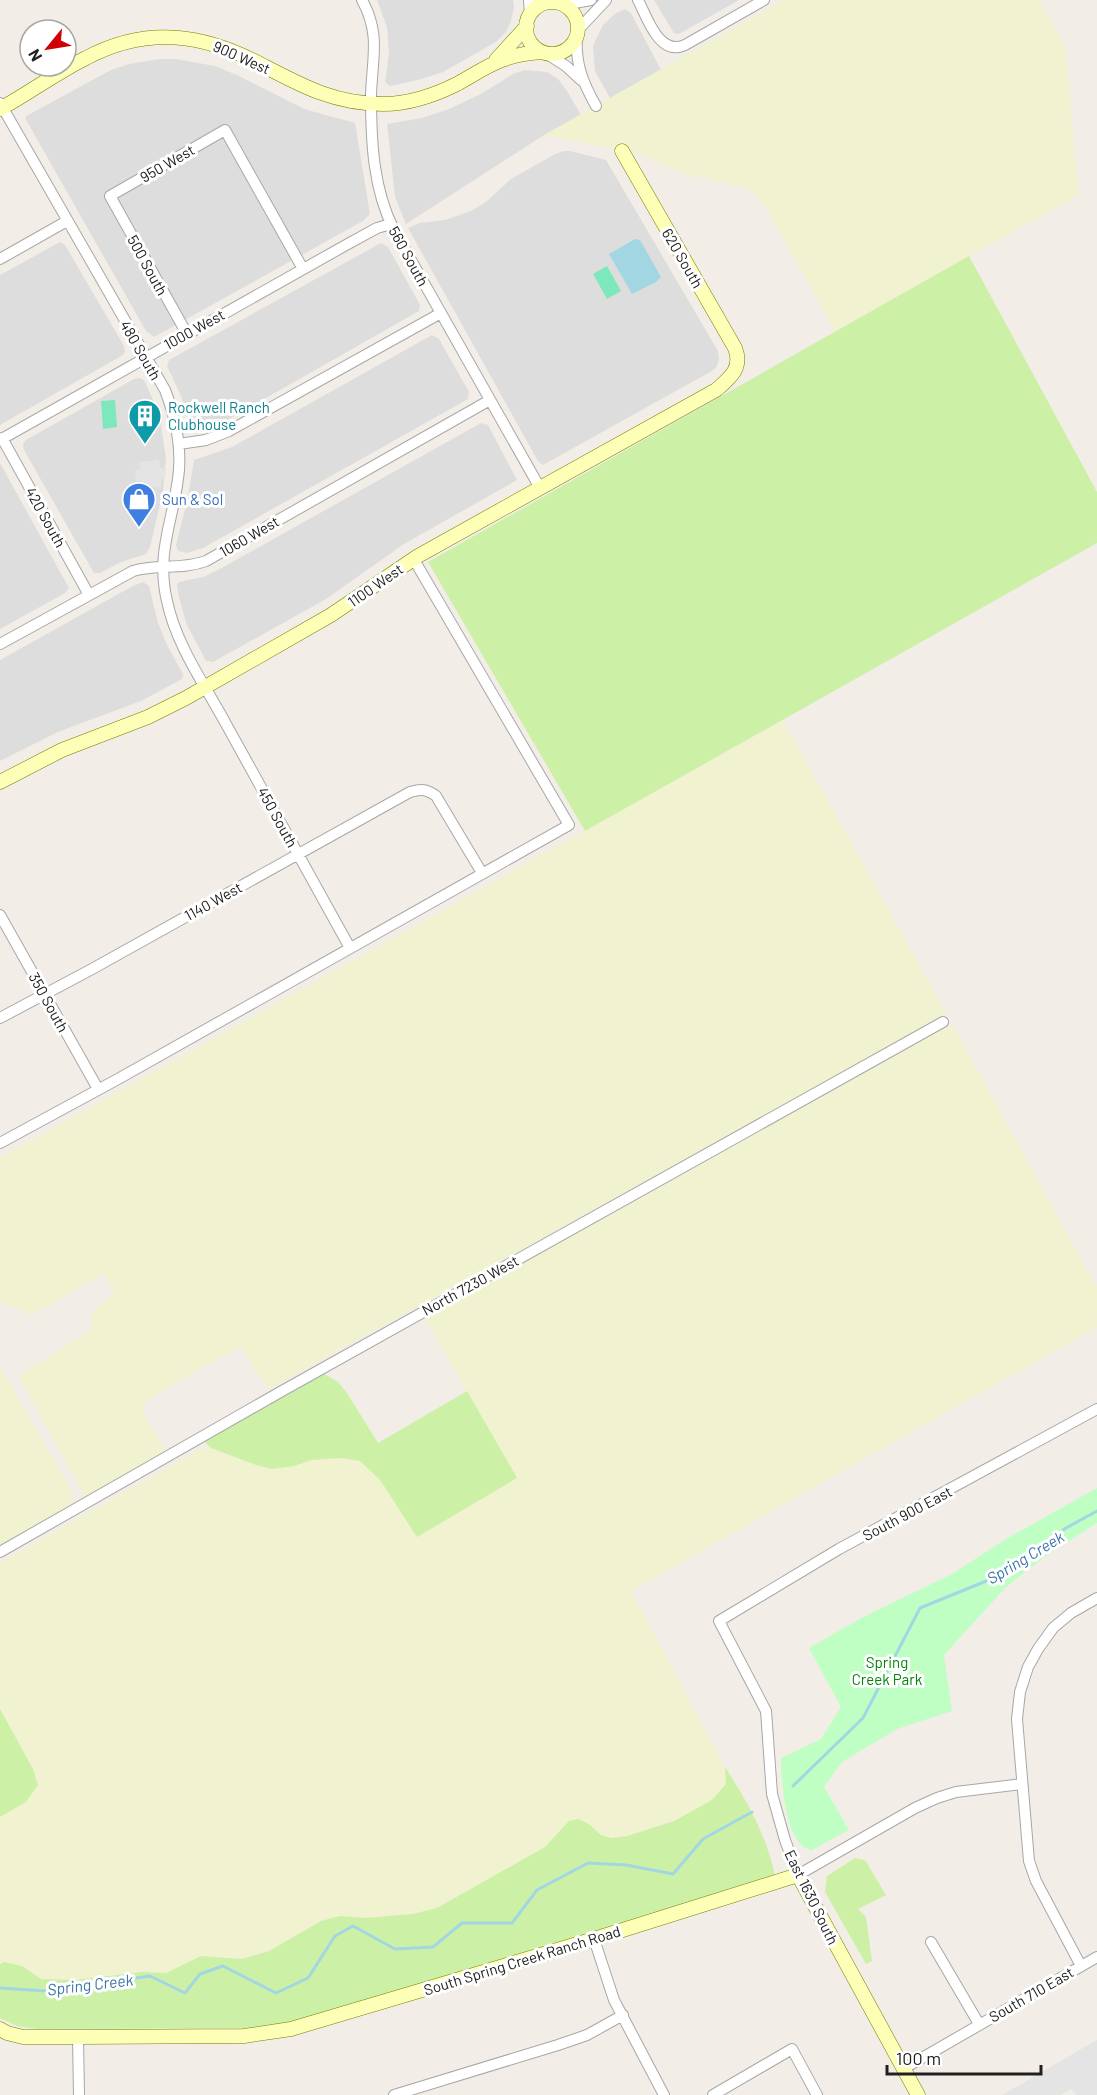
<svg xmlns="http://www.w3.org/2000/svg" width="1097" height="2095" font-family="Barlow,sans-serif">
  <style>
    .residential { fill: #dedddd }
    .farmland { fill: #f0f2d0 }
    .grass { fill: #cdf0a7 }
    .park { fill: #c0ffc3 }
    .pitch { fill: #7de8bc }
    .parking { fill: #e4e4e4 }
    .water { fill: #a2d6e3 }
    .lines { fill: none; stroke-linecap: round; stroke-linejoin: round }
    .stream { stroke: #a2d6e3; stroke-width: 3 }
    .street-casing { stroke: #a7a7a7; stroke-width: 12 }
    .secondary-casing { stroke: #747e00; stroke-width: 15 }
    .street { stroke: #fff; stroke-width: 10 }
    .secondary { stroke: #fdffb6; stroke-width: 14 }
    .labels { text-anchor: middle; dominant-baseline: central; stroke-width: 6; stroke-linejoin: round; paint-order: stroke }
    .street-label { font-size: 15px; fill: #202020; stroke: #fff }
    .culture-label { font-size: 15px; fill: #0d838f; stroke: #fff; text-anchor: start }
    .shop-label { font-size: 15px; fill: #366cbe; stroke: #fff; text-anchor: start }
    .park-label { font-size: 15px; fill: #028609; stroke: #fff }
    .water-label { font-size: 16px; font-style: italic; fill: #3d76a9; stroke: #fff }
  </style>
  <rect width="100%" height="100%" fill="#f2ede6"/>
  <path class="residential" d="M 377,0 L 513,0 L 514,8 L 510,24 L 506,32 L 496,42 L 443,72 L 422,79 L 390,86 L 385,82 L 389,54 L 387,27 Z
    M 654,0 L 739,0 L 679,34 L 674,33 Z
    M 625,9 L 631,13 L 661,70 L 610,98 L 595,71 L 593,46 L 603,25 L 616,13 Z
    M 160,59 L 176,59 L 215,66 L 239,76 L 304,109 L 355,123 L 370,214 L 363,221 L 154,337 L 146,331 L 25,118 L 28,115 L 111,70 L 129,64 Z
    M 525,70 L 547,72 L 558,79 L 567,91 L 581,115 L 544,135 L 406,224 L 395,197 L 387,124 L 422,118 L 449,109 L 481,94 L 513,74 Z
    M 564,151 L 570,151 L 606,160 L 718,351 L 719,360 L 716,368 L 710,372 L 543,465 L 538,461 L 408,228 L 420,223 L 445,220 L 471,211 L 486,202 L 511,179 L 555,154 Z
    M 60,242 L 65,245 L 124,346 L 125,352 L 123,355 L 0,425 L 0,275 Z
    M 381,243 L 388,247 L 420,305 L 419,311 L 222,423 L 204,430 L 196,431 L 191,429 L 181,396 L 167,366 L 169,360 Z
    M 432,335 L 439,339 L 469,392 L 468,399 L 203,548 L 187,553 L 178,551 L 176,545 L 188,497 L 194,460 L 232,447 Z
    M 140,378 L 144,380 L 159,413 L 166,458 L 163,492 L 150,547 L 146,554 L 121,562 L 100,573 L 94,573 L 24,450 L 23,444 L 26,440 L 134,379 Z
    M 481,423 L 488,425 L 517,480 L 404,544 L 326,599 L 213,662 L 206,661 L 186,623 L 178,593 L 177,585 L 179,582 L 203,577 L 218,570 Z
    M 0,463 L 69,588 L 65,593 L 0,629 Z
    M 143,582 L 149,586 L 158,623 L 168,647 L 183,674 L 182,679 L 141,701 L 58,732 L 0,761 L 0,660 L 131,587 Z"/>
  <path class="farmland" d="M 784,0 L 1039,0 L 1065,46 L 1079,195 L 835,331 L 773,220 L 756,195 L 747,188 L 677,172 L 645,155 L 544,135 Z
    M 783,720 L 947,1015 L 268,1389 L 240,1346 L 149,1399 L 144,1407 L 144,1414 L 166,1451 L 86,1498 L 18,1376 L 90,1331 L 93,1311 L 115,1292 L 104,1274 L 32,1315 L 0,1302 L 0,1158 Z
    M 952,1024 L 1097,1288 L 1097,1327 L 631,1591 L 725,1767 L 726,1784 L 712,1800 L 674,1821 L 627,1836 L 611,1838 L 601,1835 L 589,1824 L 569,1821 L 545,1847 L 437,1908 L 413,1914 L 365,1918 L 340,1916 L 321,1921 L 269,1951 L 242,1959 L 201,1956 L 166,1973 L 141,1972 L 75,1980 L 41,1979 L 22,1966 L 4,1962 L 0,1964 L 0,1817 L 26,1802 L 38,1785 L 33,1769 L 0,1709 L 0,1563 L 199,1450 L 211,1448 L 256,1465 L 272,1469 L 294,1466 L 311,1460 L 341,1458 L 360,1461 L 380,1480 L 417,1537 L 516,1478 L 425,1318 Z
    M 0,1366 L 71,1490 L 72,1502 L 70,1506 L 0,1548 Z"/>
  <path class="grass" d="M 969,256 L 1097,492 L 1097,543 L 585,831 L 428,562 Z
    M 323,1373 L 338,1382 L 347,1393 L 378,1443 L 467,1391 L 517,1478 L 417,1537 L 380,1480 L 360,1461 L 341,1458 L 311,1460 L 294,1466 L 272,1469 L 256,1465 L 211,1448 L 203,1440 Z
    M 0,1709 L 33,1769 L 38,1785 L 26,1802 L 0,1817 Z
    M 725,1767 C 747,1801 767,1836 775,1876 L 304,2019 L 261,2028 L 37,2029 L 17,2026 L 0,2018 L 0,1964 L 4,1962 L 22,1966 L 41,1979 L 75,1980 L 141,1972 L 166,1973 L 201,1956 L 242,1959 L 269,1951 L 321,1921 L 340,1916 L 365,1918 L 413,1914 L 437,1908 L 545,1847 L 569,1821 L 578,1819 L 589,1824 L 601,1835 L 611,1838 L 627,1836 L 674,1821 L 712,1800 L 726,1784 Z
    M 855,1858 L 865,1860 L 886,1895 L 858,1909 L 866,1917 L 872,1961 L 866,1964 L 825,1892 L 827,1876 Z"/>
  <path class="park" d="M 1097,1488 L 1097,1523 L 1047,1555 L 1006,1587 L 944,1655 L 952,1711 L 897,1729 L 842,1762 L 824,1787 L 849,1830 L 812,1850 C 785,1848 781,1778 781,1758 L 821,1739 L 841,1707 L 809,1648 L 865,1616 L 952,1574 L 1006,1539 Z"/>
  <path class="pitch" d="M 607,266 L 621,291 L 607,299 L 593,274 Z
    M 115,400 L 117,427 L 103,429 L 101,401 Z"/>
  <path class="parking" d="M 159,460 L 160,468 L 166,468 L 165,478 L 161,480 L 161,487 L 142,488 L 141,481 L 136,481 L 135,470 L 140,468 L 139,462 Z
    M 1097,2040 L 1097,2095 L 1076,2095 L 1071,2089 L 1061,2095 L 1002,2095 Z"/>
  <path class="water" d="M 635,239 L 640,240 L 661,277 L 656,282 L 632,294 L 609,254 Z"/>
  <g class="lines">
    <path class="stream" d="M 793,1786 L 863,1718 L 920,1608 L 1001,1575 L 1066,1528 L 1097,1511
      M 0,1988 L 47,1991 L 150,1976 L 185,1993 L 200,1974 L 223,1966 L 276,1993 L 308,1978 L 335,1936 L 353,1926 L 395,1949 L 433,1947 L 462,1923 L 512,1923 L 537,1890 L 588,1863 L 626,1865 L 673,1874 L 703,1839 L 752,1812"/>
    <g class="street-casing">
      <path id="street" d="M 362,0 C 381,34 372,59 371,95 C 371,141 373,189 394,230 L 540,488
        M 529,0 L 530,15
        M 638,0 C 647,17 659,57 685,45 L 764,0
        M 563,5 L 591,0
        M 578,30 L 606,0
        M 577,36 C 575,64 583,83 596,106
        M 547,54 L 566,66 L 581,80
        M 0,103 L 165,390 C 175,416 181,442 179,470 C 175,517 155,551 167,601 C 176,645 205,685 226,724 C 267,798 308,873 350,948
        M 0,259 L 67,221
        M 187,334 L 110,196 L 225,130 L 303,269
        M 2,438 L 89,595
        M 0,440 L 346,245 L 377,228 L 391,224
        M 179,444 L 206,440 L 229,431 L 441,313
        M 0,644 L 133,571 C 157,564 182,570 206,561 L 490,400
        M 0,915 L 98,1089
        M 0,1018 L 92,969 L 410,792 C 421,789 427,789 436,796 L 482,873
        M 0,1143 L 118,1079 L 569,825 L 413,558
        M 0,1552 L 282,1391 L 943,1022
        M 1022,1784 L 956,1792 L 937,1798 L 915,1808 L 798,1875 L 785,1840 L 772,1794 L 766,1711 L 719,1621 L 839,1549 L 1097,1409
        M 594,1939 L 614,2000 L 664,2095
        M 931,1942 L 979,2024
        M 1081,1966 L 1036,1881 L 1029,1861 L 1017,1719 L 1020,1692 L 1028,1667 L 1038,1649 L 1053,1628 L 1071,1613 L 1097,1598
        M 78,2037 L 79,2095
        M 903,2069 L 1097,1957
        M 394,2095 L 558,2045 L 587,2035 L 623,2015
        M 713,2095 L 792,2049 L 817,2095"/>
    </g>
    <g class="secondary-casing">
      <path id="secondary" d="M526 28a26 26 0 1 1 52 0a26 26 0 1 1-52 0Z
        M 496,60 L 527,26
        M 0,109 C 29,93 56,73 86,58 C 148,25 205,34 264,66 C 304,87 336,104 383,104 C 409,104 435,95 457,84 C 472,76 486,66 502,60 C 515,55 528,53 541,52
        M 0,782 L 62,750 L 148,717 L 186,698 L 331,615 L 418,556 L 716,390 C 730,378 743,368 735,348 L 622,151
        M 0,2029 L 7,2033 L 23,2037 L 78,2037 L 244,2036 L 291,2029 L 594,1939 L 798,1875 L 918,2095"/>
    </g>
    <use href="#street" class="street"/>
    <use href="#secondary" class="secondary"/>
  </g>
  <defs>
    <g id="building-pin" transform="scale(1.725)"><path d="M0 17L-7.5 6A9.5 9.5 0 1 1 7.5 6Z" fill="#0f9aa8" stroke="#fff"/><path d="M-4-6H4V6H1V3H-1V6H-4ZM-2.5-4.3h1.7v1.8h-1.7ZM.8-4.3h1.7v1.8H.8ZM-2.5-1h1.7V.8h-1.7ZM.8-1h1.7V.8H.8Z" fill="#fff"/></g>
    <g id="shop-pin" transform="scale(1.725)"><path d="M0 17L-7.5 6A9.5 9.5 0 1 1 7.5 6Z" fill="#3f7fe0" stroke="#fff"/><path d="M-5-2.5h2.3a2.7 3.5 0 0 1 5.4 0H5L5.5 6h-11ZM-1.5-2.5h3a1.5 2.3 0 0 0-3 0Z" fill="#fff"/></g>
  </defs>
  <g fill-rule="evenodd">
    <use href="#building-pin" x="145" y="416"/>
    <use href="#shop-pin" x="139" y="499"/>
  </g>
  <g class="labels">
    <g class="street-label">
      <text transform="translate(242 57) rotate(24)">900 West</text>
      <text transform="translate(167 163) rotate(-30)">950 West</text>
      <text transform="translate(409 256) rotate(61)">560 South</text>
      <text transform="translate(683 258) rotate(60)">620 South</text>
      <text transform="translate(148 265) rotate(61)">500 South</text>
      <text transform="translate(194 329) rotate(-29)">1000 West</text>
      <text transform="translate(141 350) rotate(60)">480 South</text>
      <text transform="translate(46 517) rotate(61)">420 South</text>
      <text transform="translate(249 536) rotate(-30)">1060 West</text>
      <text transform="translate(375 585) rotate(-35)">1100 West</text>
      <text transform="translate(278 817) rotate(61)">450 South</text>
      <text transform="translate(213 901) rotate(-29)">1140 West</text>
      <text transform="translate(49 1002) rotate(61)">350 South</text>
      <text transform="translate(470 1285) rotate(-29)">North 7230 West</text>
      <text transform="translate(907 1513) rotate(-28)">South 900 East</text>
      <text transform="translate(812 1897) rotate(64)">East 1630 South</text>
      <text transform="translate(522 1960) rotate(-17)">South Spring Creek Ranch Road</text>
      <text transform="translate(1031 1994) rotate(-30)">South 710 East</text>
    </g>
    <g class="culture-label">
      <text x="168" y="407">Rockwell Ranch<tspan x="168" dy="17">Clubhouse</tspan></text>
    </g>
    <g class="shop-label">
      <text x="162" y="499">Sun &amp; Sol</text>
    </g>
    <g class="park-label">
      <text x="887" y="1662">Spring<tspan x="887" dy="17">Creek Park</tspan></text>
    </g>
    <g class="water-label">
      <text transform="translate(1025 1557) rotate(-31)">Spring Creek</text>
      <text transform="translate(90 1984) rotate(-7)">Spring Creek</text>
    </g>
  </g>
  <g transform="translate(48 48) rotate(240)"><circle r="28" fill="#ffffff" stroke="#a6a6a6" stroke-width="1.5"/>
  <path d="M0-4.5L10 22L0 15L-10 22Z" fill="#d00005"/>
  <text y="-9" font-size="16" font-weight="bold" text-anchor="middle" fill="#202020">N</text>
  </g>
  <path d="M887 2065v9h154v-9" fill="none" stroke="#202020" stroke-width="3"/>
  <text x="896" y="2065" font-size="18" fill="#202020" stroke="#ffffff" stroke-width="4.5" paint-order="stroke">100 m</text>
</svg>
